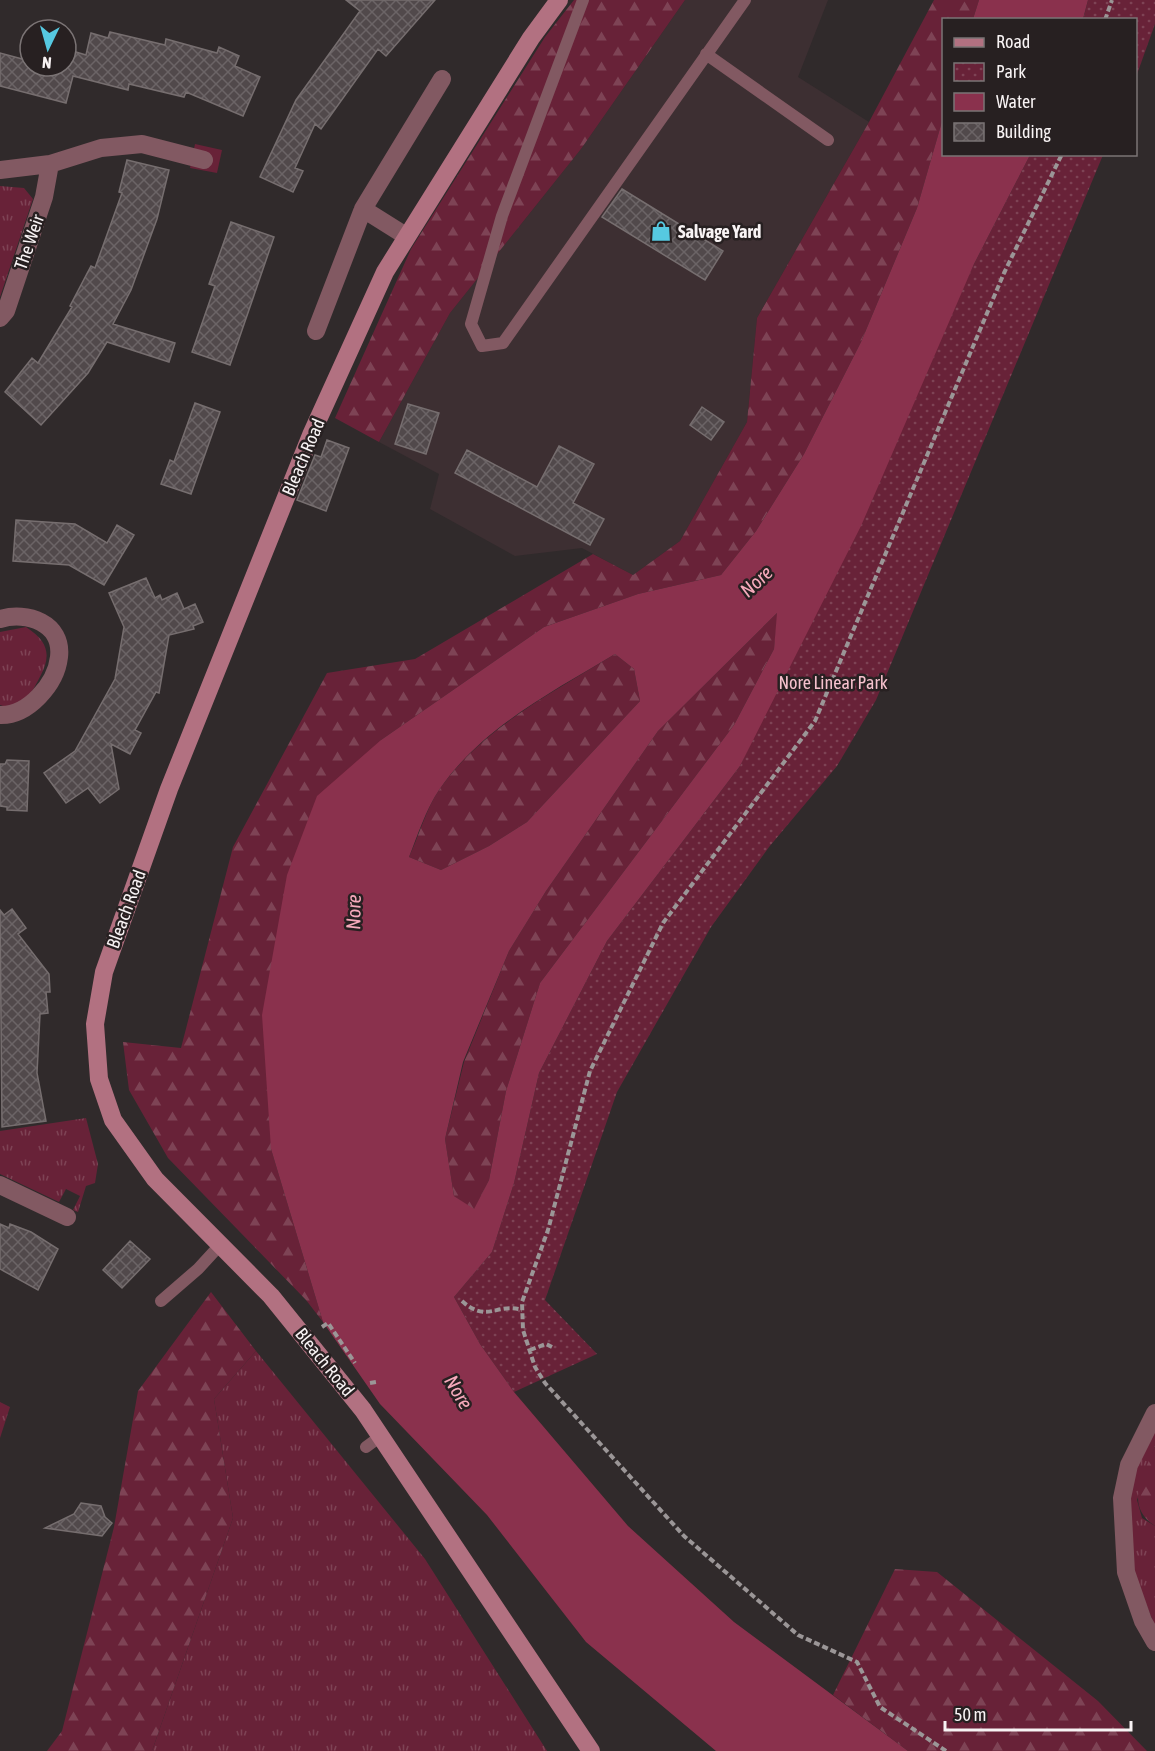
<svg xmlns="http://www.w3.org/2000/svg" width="1155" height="1751" font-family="'Asap Condensed',sans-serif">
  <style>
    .built { fill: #3d2f32 }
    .grass { fill: url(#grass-tufts) }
    .forest { fill: url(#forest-firs) }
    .park { fill: url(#park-dots) }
    .garden { fill: #682238 }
    .water { fill: #8a314d; fill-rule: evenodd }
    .building { fill: url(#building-cross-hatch); stroke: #766e6f; stroke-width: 1.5 }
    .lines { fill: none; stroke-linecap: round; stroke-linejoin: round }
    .path { stroke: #9b9697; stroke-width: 4; stroke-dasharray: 6 3; stroke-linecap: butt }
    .lane { stroke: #825962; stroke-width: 12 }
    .street { stroke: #825962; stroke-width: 18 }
    .secondary { stroke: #b27181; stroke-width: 18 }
    .labels { text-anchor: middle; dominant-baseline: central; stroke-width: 5; stroke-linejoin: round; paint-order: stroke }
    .poi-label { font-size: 18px; font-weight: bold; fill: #f8f3f4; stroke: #272021; text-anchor: start }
    .street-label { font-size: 18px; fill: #f8f3f4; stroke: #272021 }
    .park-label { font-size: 18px; fill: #f6c1cd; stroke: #272021 }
    .water-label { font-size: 20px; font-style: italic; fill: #f7aabc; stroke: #272021 }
  </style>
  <defs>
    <pattern id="grass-tufts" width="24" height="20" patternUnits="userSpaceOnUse" patternTransform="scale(1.5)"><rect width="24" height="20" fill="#682238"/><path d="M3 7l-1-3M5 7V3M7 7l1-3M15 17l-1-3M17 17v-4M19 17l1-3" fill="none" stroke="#7e4355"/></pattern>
    <pattern id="forest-firs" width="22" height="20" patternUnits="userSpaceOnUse" patternTransform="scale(1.5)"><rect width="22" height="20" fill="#682238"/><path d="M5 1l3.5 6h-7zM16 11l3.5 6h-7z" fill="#7e4355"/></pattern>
    <pattern id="park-dots" width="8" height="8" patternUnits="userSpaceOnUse" patternTransform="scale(1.5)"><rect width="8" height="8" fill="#682238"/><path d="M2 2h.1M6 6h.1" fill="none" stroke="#7e4355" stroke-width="1.8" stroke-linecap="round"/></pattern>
    <pattern id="building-cross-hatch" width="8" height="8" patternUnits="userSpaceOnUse" patternTransform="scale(1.5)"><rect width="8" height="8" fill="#51494b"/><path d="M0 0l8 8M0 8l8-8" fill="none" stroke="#6b6466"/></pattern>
  </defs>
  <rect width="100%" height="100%" fill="#302a2b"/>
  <path class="built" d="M 685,0 L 828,0 L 798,77 L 869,122 L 757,318 L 747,422 L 680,541 L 633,575 L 582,548 L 515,556 L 430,509 L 439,474 L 379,442 L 450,313 L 581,149 Z"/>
  <path class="grass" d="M 0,186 L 24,188 L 33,199 L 0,297 Z
    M 26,627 C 62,650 43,670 28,699 L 6,707 L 0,705 L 0,632 Z
    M 86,1118 L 98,1164 L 95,1183 L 86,1186 L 78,1212 L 73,1210 L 80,1196 L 66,1189 L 59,1202 L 0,1174 L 0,1131 Z
    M 256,1351 L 425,1559 L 547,1751 L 152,1751 L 233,1518 L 214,1399 Z
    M 0,1402 L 10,1407 L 0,1438 Z
    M 1155,1429 L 1155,1446 L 1137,1500 L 1142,1518 L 1155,1526 L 1155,1627 L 1133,1570 L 1130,1482 Z"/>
  <path class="forest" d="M 574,0 L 685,0 L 581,149 L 450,313 L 379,442 L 335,418 L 411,249 L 545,37 Z
    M 934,0 L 979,0 L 973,19 L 944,20 L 943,118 L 917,208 L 861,342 L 804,454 L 756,531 L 721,575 L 638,594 L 544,627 L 381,740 L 271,1149 L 323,1322 L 306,1300 L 168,1158 L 129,1090 L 123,1042 L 181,1048 L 233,847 L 327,673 L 415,659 L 593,554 L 633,575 L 680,541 L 747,422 L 757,318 L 869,122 Z
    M 778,612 L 774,649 L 734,725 L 540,983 L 506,1091 L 489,1180 L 474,1210 L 454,1196 L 445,1139 L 464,1062 L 509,951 L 546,891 L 658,731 Z
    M 615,654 L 634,669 L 640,701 L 527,822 L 489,846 L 441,870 L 409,857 C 419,836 426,809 439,790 C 482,728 552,693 615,654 Z
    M 211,1292 L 256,1351 L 214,1399 L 233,1518 L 152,1751 L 47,1751 L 62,1731 L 114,1527 L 138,1391 Z
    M 1155,1446 L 1155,1526 C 1123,1505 1144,1475 1155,1446 Z
    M 895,1569 L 937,1572 L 1098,1701 L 1147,1751 L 908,1751 L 833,1695 Z"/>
  <path class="park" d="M 1088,0 L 1155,0 L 1155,24 L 1136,77 L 1136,20 L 1083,20 Z
    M 1030,155 L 1103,155 L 876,700 L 837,766 L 769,847 L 711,927 L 617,1092 L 545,1300 L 597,1354 L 514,1392 L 480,1344 L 454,1297 L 492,1252 L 514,1183 L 539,1073 L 607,941 L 740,766 L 974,264 Z"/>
  <path class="garden" d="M 195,144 L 222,150 L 217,173 L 190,168 Z"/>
  <path class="water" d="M 979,0 L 1088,0 L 1083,19 L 973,19 Z
    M 943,118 L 944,154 L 1030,155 L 974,264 L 861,526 L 740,766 L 607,941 L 539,1073 L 514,1183 L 492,1252 L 454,1297 L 480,1344 L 514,1392 L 628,1526 L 734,1622 L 908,1751 L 716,1751 L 586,1642 L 487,1515 L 380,1404 L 323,1322 L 271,1149 L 262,1015 L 287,875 L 317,796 L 381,740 L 544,627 L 638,594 L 721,575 L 756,531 L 804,454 L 861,342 L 917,208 ZM 777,613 L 774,649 L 734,725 L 540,983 L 506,1091 L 489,1180 L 474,1209 L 454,1196 L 445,1139 L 463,1062 L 509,951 L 546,891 L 658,731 ZM 615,654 L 634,669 L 640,701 L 527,822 L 489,846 L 441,870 L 409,857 C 417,837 426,809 439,790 C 481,728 552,692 615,654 Z"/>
  <path class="building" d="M 346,0 L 435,0 L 386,56 L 378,49 L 321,129 L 315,124 L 295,168 L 303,171 L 293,192 L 260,177 L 296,100 L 360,11 Z
    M 110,32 L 165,45 L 166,39 L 217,53 L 219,47 L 239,56 L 235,66 L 260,77 L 243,116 L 186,92 L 184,97 L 129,84 L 128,90 L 73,76 L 66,103 L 0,86 L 0,53 L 26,60 L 29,47 L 30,66 L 66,66 L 66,49 L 86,55 L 91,33 L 108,38 Z
    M 127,160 L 169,170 L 157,219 L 131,290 L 113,324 L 175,343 L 169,362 L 107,342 L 88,373 L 41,425 L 5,392 L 32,358 L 38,363 L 72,307 L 70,306 L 91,266 L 95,268 L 122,193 L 119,192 Z
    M 622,189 L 723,251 L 705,280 L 602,217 Z
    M 231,222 L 274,237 L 230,365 L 192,352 L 215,286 L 209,284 Z
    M 195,403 L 220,412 L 191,494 L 161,484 L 170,460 L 174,462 Z
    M 408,404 L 439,413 L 426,454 L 395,444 Z
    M 702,407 L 724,422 L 711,440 L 690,425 Z
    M 327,440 L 349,448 L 326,511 L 297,500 L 315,455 L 321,457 Z
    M 559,446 L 594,464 L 573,503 L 604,519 L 590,545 L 455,473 L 467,450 L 537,487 Z
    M 16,520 L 75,524 L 107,543 L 117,525 L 134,535 L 104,585 L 69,565 L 13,561 Z
    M 146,578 L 155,598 L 160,595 L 162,600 L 177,593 L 184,609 L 195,604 L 203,622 L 193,626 L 194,629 L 169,635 L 159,693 L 156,692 L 135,730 L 141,733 L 130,754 L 111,744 L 119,789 L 100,803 L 88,788 L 66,803 L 44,773 L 75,751 L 115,679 L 124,627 L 109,593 Z
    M 7,760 L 29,761 L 27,811 L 7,810 L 7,807 L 0,806 L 0,764 L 5,764 Z
    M 12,909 L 26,928 L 18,934 L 49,974 L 50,992 L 46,992 L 48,1013 L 40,1014 L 37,1073 L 46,1121 L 2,1127 L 0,910 L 4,915 Z
    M 0,1224 L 9,1228 L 10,1224 L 31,1232 L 58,1249 L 38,1290 L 0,1269 Z
    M 130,1241 L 150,1259 L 122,1288 L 103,1270 Z
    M 81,1503 L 101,1506 L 105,1517 L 112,1523 L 102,1536 L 45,1528 L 74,1514 Z"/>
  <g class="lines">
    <path class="path" d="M 1105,20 L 1112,0
      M 462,1301 C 488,1324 496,1302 522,1310
      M 322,1327 L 328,1323 L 355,1363
      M 530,1350 L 546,1344 L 552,1347
      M 370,1383 L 376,1382
      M 946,1751 L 880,1707 L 857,1662 L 798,1635 L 684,1536 L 545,1383 L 535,1367 L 523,1330 L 522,1302 L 548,1230 L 590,1071 L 663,923 L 815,721 L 1004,273 L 1062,154"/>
    <path class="lane" d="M 583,0 L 502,216 L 471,324 L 482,346 L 503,343 L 745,0
      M 706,54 L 828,140
      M 161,1301 L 198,1269 L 220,1245
      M 366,1447 L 381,1436"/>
    <path class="street" d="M 0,170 L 50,164 L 101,148 L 142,144 L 204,160
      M 363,209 L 406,236
      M 0,318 L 6,311 L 44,197 L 50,164
      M 316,331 L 363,209 L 442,79
      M 0,619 C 27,611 63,623 59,657 C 56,684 28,716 0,715
      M 0,1185 L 67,1217
      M 1155,1413 L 1129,1465 L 1122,1498 L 1126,1572 L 1143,1621 L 1155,1642"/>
    <path class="secondary" d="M 559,0 L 531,38 L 385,272 L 311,435 L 169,789 L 104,972 L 95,1024 L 99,1079 L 113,1120 L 155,1179 L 271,1296 L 363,1410 L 591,1751"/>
  </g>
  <defs>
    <g id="shop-bare" transform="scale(1.62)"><path d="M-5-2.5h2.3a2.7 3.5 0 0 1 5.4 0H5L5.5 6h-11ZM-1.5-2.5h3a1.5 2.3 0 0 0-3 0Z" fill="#56c9e1" stroke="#272021" stroke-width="2.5" paint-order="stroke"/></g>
  </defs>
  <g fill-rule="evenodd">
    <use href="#shop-bare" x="661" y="231"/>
  </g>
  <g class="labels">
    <g class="poi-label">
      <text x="678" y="231">Salvage Yard</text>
    </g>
    <g class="street-label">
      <text transform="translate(29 242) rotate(-71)">The Weir</text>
      <text transform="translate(303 457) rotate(-67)">Bleach Road</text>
      <text transform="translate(126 909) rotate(-70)">Bleach Road</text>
      <text transform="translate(325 1362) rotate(51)">Bleach Road</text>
    </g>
    <g class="park-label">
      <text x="833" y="682">Nore Linear Park</text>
    </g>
    <g class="water-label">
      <text transform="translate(756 581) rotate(-43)">Nore</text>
      <text transform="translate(353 912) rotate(-89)">Nore</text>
      <text transform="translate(459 1392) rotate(59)">Nore</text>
    </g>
  </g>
  <rect x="942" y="18" width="195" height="138" fill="#272021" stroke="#7b7475" stroke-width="1.5"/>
  <rect x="954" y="38" width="30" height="9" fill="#b27181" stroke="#7b7475" stroke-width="1.5"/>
  <text x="996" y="48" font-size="18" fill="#f8f3f4">Road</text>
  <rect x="954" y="63" width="30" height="18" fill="url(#park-dots)" stroke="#7b7475" stroke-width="1.5"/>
  <text x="996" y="78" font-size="18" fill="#f8f3f4">Park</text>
  <rect x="954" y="93" width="30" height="18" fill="#8a314d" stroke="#7b7475" stroke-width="1.5"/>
  <text x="996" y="108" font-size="18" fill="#f8f3f4">Water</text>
  <rect x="954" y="123" width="30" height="18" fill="url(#building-cross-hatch)" stroke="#7b7475" stroke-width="1.5"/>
  <text x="996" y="138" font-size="18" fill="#f8f3f4">Building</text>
  <g transform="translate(48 48) rotate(185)"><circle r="28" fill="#272021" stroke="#7b7475" stroke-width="1.5"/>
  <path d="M0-4.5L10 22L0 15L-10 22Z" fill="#56c9e1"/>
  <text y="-9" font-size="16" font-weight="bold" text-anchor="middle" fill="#f8f3f4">N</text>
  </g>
  <path d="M945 1721v9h186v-9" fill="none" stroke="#f8f3f4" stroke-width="3"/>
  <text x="954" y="1721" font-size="18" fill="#f8f3f4" stroke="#272021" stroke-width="4.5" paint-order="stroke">50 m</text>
</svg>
